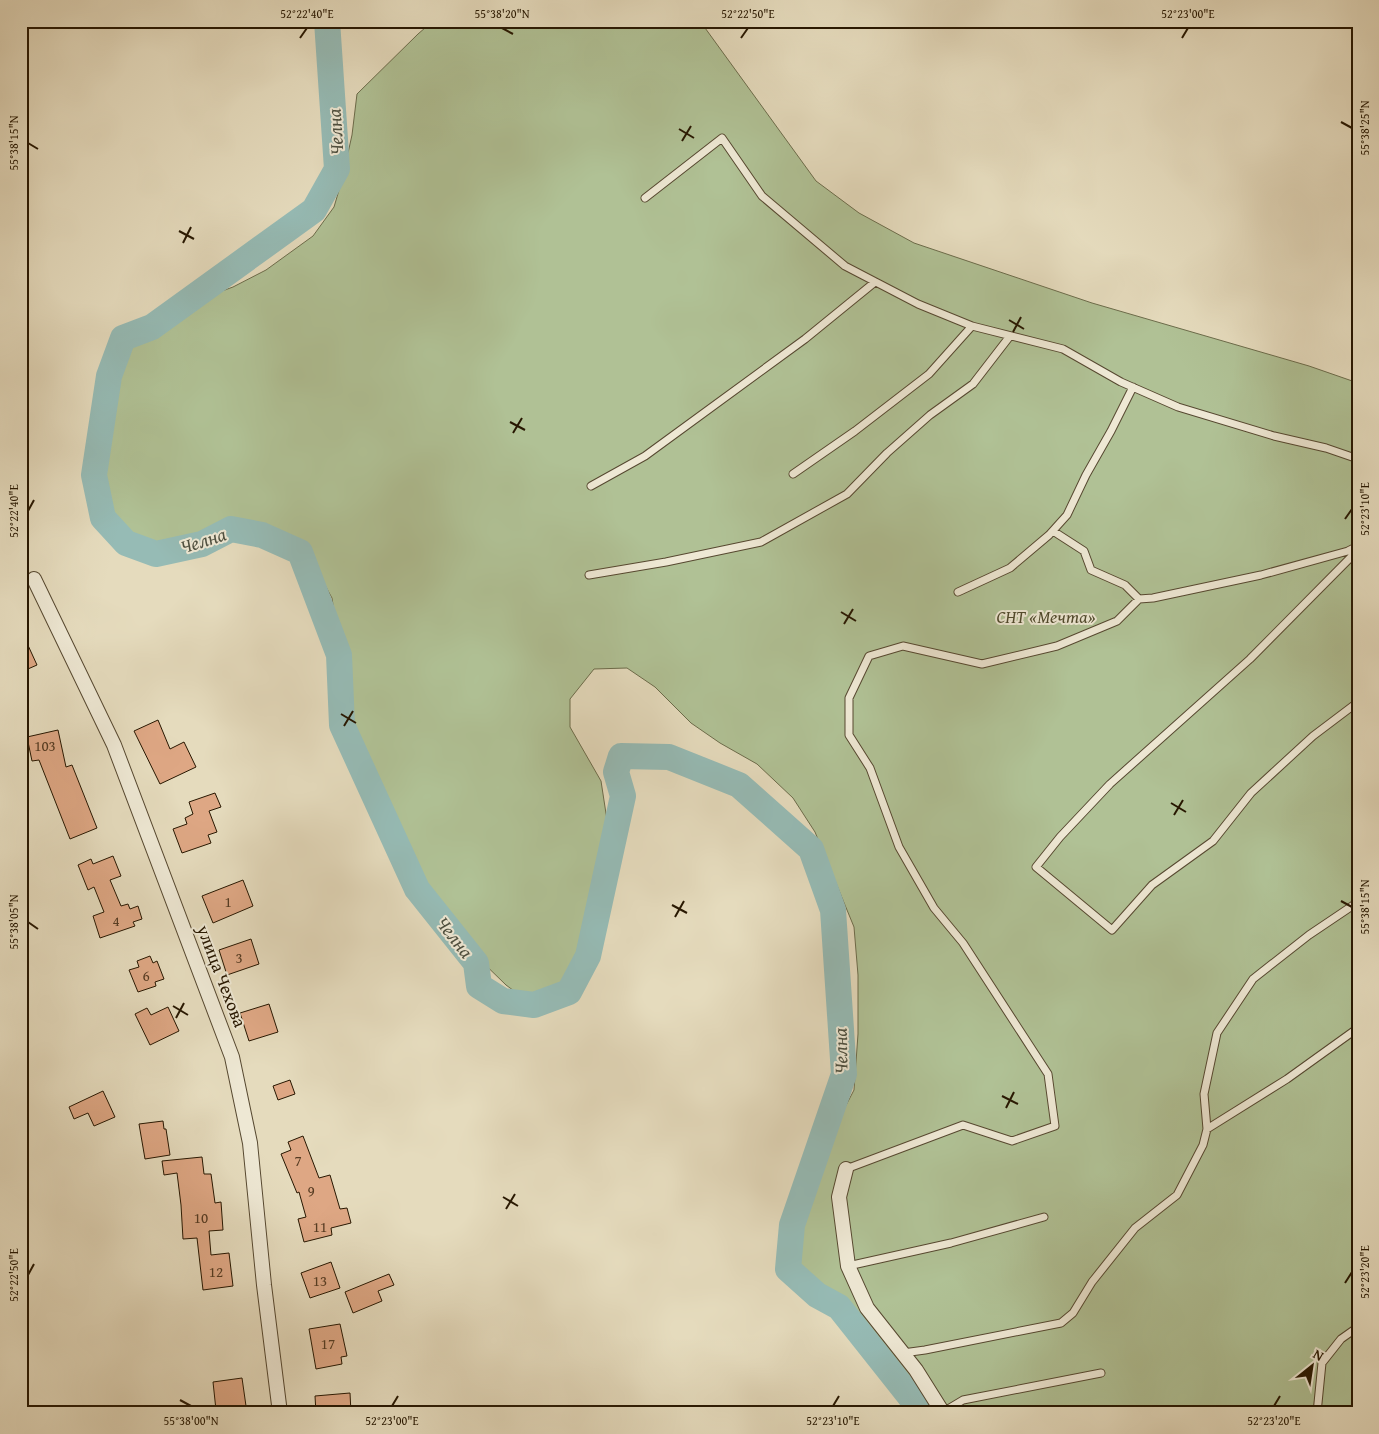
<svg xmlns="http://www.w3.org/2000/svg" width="1379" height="1434" font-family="'Gentium Book Plus',serif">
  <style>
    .green { fill: #b0c195; stroke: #6c6c4b }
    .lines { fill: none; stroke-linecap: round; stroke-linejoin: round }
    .river { stroke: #96bbb5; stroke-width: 26 }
    .building { fill: #dea784; stroke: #271701 }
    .service-casing { stroke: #564830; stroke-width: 9 }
    .minor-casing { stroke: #564830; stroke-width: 16 }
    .service { stroke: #eee8d4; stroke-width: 7 }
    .minor { stroke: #eee8d4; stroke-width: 14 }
    .ticks { fill: none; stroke: #271701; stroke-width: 2 }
    .labels { text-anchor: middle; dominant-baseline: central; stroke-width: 4; stroke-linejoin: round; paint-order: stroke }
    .number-label { font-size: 15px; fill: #553b22 }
    .park-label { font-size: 18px; font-style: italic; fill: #504a2d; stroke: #eee8d4 }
    .street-label { font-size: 18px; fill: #271701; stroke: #eee8d4 }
    .water-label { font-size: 19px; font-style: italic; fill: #4e5040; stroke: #eee8d4 }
    .neatline { fill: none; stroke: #271701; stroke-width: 2 }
    .ticks-label { font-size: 12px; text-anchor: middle; fill: #271701 }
  </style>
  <rect width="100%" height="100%" fill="#e5dbbd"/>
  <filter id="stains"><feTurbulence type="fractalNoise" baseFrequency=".004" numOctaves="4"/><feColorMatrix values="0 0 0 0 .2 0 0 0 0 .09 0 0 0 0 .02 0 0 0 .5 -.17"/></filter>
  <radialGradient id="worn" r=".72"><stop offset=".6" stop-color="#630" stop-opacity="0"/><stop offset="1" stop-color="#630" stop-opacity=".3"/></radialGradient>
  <path class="green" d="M 433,21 L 700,21 L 816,181 L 859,213 L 914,243 L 1092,303 L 1309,366 L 1358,383 L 1358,1413 L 921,1413 L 846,1330 L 792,1261 L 789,1244 L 797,1211 L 826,1144 L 854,1090 L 858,1034 L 858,975 L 854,927 L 815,832 L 793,798 L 757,764 L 720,743 L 691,723 L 655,687 L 627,668 L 594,669 L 570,699 L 570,727 L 601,781 L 609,833 L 613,878 L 609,901 L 596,935 L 586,975 L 578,988 L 560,1001 L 529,1002 L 506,985 L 469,949 L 418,880 L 369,777 L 345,687 L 332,598 L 315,567 L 292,553 L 254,540 L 233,537 L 170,560 L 145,553 L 124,542 L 110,518 L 102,491 L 104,438 L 112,368 L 121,344 L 127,337 L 144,339 L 162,333 L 185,312 L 211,295 L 233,287 L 266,270 L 313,236 L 334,207 L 342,180 L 352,135 L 357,94 L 418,34 Z"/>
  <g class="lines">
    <path class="river" d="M 327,21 L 337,169 L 314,210 L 152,327 L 123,338 L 109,376 L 94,475 L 103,518 L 126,543 L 156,554 L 202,544 L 231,529 L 262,535 L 300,552 L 339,655 L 342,725 L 417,889 L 476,963 L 479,986 L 503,1001 L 534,1005 L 569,992 L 588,956 L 623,796 L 616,772 L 621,756 L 669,757 L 739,785 L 811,849 L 833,910 L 844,1074 L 792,1225 L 788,1269 L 817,1295 L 839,1307 L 923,1413"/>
  </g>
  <path class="building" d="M 21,630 L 37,665 L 21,672 Z
    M 158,720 L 170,749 L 184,742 L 196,767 L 160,784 L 134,731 Z
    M 58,730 L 66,767 L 72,765 L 97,828 L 70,839 L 39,760 L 32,761 L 27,737 Z
    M 215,793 L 221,807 L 209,811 L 217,832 L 208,835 L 211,843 L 182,853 L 173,829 L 187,824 L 185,818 L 193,814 L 189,802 Z
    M 113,856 L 121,876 L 110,880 L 121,906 L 128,904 L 130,909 L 138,906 L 142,919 L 133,922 L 135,926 L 100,938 L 93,916 L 104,912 L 94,887 L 88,890 L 78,865 L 91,859 L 93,864 Z
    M 243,880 L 253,906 L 213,923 L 202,896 Z
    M 251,939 L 259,964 L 227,975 L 219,950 Z
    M 150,956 L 153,963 L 157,961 L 164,979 L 155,982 L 156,986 L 138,992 L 129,970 L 139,967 L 137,961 Z
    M 269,1004 L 278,1032 L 249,1041 L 240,1013 Z
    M 168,1007 L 179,1031 L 150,1045 L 135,1014 L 147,1008 L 151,1015 Z
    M 290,1080 L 295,1094 L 278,1100 L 273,1086 Z
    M 103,1091 L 115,1117 L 94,1126 L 88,1113 L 74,1119 L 69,1107 Z
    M 163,1121 L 164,1129 L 166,1129 L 170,1155 L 145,1159 L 139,1124 Z
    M 303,1136 L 319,1178 L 330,1175 L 340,1209 L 347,1208 L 351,1223 L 331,1228 L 332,1235 L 304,1242 L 298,1219 L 306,1217 L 299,1192 L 297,1193 L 281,1154 L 291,1150 L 288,1142 Z
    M 202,1157 L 204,1174 L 211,1174 L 215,1203 L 221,1202 L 223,1230 L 209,1231 L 211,1255 L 229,1253 L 233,1286 L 203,1290 L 197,1238 L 183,1239 L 181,1205 L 177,1173 L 164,1175 L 162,1161 Z
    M 331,1262 L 340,1288 L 310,1298 L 301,1273 Z
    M 389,1274 L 394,1285 L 378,1291 L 382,1301 L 353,1313 L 345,1292 Z
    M 340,1324 L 347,1356 L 341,1357 L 342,1364 L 316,1369 L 309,1329 Z
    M 242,1378 L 246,1406 L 216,1410 L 213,1382 Z
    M 350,1393 L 351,1413 L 316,1413 L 315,1396 Z"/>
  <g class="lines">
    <g class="service-casing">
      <path id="service" d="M 645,198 L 722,138 L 762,196 L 845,266 L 918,304 L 972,326 L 1063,349 L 1121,382 L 1178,407 L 1274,436 L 1326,448 L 1358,459
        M 793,474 L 855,431 L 929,374 L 972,326
        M 591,486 L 645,456 L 805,339 L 875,282
        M 1053,531 L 1084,551 L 1091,570 L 1125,585 L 1139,599 L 1153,598 L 1261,575 L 1348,551 L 1358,546
        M 1358,550 L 1250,659 L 1110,784 L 1060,837 L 1036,867 L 1112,930 L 1152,885 L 1213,841 L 1251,793 L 1313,736 L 1358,702
        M 589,575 L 666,562 L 761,542 L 847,494 L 887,453 L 930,415 L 973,384 L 1010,336
        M 958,592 L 1010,568 L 1049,535 L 1067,515 L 1086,475 L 1111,431 L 1133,387
        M 1207,1129 L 1287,1079 L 1358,1028
        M 846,1169 L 963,1125 L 1012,1141 L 1055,1126 L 1048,1074 L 963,943 L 934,908 L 899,847 L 870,768 L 849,735 L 849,698 L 869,656 L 903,646 L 982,664 L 1057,646 L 1117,621 L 1139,599
        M 848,1266 L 951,1243 L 1044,1217
        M 903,1353 L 925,1350 L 1061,1323 L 1073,1313 L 1092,1282 L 1135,1228 L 1177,1195 L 1203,1145 L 1207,1129 L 1204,1094 L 1217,1033 L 1253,979 L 1309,935 L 1358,902
        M 943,1412 L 963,1400 L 1101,1373
        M 1317,1413 L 1322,1363 L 1341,1339 L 1358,1327"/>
    </g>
    <g class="minor-casing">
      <path id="minor" d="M 34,579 L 114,745 L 232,1057 L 250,1143 L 264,1285 L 280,1413
        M 846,1169 L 839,1197 L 848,1266 L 867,1308 L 916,1370 L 943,1413"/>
    </g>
    <use href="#service" class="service"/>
    <use href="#minor" class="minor"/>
  </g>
  <path class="ticks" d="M 502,28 L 513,34M 300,38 L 307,28M 741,38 L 748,28M 1182,38 L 1188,28M 1341,122 L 1352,128M 679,129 L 694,138M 682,141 L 691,126M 28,143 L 38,149M 179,231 L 194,239M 183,243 L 191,227M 1009,320 L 1024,329M 1013,332 L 1021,317M 510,422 L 525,430M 513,433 L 522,418M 28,511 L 34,500M 1345,519 L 1352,509M 841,612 L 856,621M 844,624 L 853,609M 341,714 L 356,723M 344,726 L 353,711M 1171,803 L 1186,812M 1174,815 L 1183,800M 1341,901 L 1352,907M 672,905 L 687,913M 675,917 L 684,901M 28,922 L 38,929M 173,1006 L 188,1015M 176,1018 L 184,1003M 1002,1096 L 1018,1104M 1006,1108 L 1014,1092M 503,1197 L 518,1206M 506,1209 L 515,1194M 28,1275 L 34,1264M 1345,1283 L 1352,1272M 180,1400 L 191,1406M 392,1406 L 398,1396M 833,1406 L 839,1396M 1274,1406 L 1280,1396"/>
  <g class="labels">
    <g class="number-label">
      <text x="45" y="745">103</text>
      <text x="228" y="901">1</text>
      <text x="116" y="920">4</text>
      <text x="239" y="957">3</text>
      <text x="146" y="975">6</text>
      <text x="298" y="1160">7</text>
      <text x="311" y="1190">9</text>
      <text x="201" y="1217">10</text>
      <text x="320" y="1226">11</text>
      <text x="216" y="1271">12</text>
      <text x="320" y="1280">13</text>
      <text x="328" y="1343">17</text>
    </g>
    <g class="park-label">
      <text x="1046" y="616">СНТ «Мечта»</text>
    </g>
    <g class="street-label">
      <text transform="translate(222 976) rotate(69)">улица Чехова</text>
    </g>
    <g class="water-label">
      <text transform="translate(335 132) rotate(-94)">Челна</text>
      <text transform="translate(203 540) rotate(-18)">Челна</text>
      <text transform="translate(455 937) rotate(52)">Челна</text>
      <text transform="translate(840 1051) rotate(-91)">Челна</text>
    </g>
  </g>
  <rect width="1379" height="1434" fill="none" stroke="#e5dbbd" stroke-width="55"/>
  <g transform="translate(1312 1366) rotate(30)" stroke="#eee8d4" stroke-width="4" paint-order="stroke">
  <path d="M0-4L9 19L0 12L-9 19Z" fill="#271701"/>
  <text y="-8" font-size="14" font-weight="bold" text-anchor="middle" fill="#271701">N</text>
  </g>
  <rect x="28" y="28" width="1324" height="1378" class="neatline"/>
  <g class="ticks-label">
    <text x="307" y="18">52°22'40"E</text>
    <text x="502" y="18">55°38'20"N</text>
    <text x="748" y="18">52°22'50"E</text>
    <text x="1188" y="18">52°23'00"E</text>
    <text transform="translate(1365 128) rotate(-90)" y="4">55°38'25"N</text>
    <text transform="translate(14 143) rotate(-90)" y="4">55°38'15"N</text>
    <text transform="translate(1365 509) rotate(-90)" y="4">52°23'10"E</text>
    <text transform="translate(14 511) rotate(-90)" y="4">52°22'40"E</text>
    <text transform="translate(1365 907) rotate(-90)" y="4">55°38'15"N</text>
    <text transform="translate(14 922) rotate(-90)" y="4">55°38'05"N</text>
    <text transform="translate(1365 1272) rotate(-90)" y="4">52°23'20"E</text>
    <text transform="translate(14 1275) rotate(-90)" y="4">52°22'50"E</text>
    <text x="191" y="1425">55°38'00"N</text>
    <text x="392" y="1425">52°23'00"E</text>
    <text x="833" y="1425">52°23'10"E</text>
    <text x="1274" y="1425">52°23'20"E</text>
  </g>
  <rect width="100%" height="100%" filter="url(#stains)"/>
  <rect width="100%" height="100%" fill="url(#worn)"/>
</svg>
